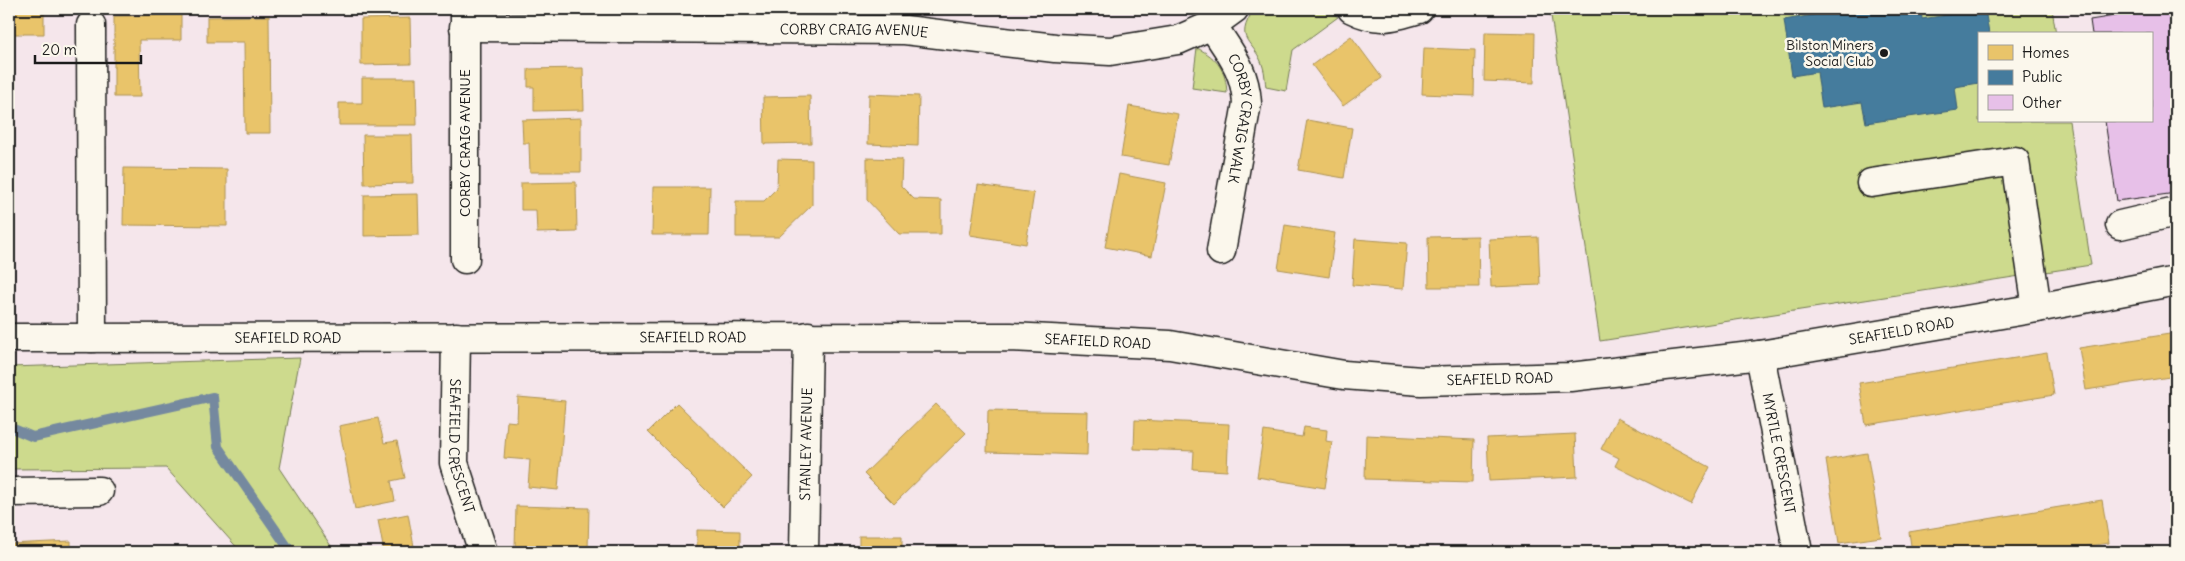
<svg xmlns="http://www.w3.org/2000/svg" width="2185" height="561" font-family="Delius,sans-serif">
  <style>
    .green { fill: #cdda8d; stroke: #747b54 }
    .homes { fill: #e9c46a; stroke: #ac9253 }
    .public { fill: #457b9d; stroke: #395e76 }
    .lines { fill: none; stroke-linecap: round; stroke-linejoin: round }
    .stream { stroke: #74899f; stroke-width: 10 }
    .building { fill: #e7c0e8; stroke: #1c1c1c }
    .minor-casing { stroke: #1c1c1c; stroke-width: 31 }
    .minor { stroke: #fbf7ec; stroke-width: 28 }
    .poi-dot { fill: #1c1c1c; stroke: #fbf7ec; stroke-width: 2 }
    .labels { text-anchor: middle; dominant-baseline: central; stroke-width: 5; stroke-linejoin: round; paint-order: stroke }
    .street-label { font-size: 14px; fill: #1c1c1c; stroke: #fbf7ec }
    .poi-label { font-size: 14px; fill: #1c1c1c; stroke: #fbf7ec; text-anchor: end }
  </style>
  <rect width="100%" height="100%" fill="#f5e6eb"/>
  <filter id="ink" filterUnits="userSpaceOnUse"><feTurbulence type="fractalNoise" baseFrequency=".02" numOctaves="2"/><feDisplacementMap in="SourceGraphic" scale="10" xChannelSelector="R" yChannelSelector="G"/><feConvolveMatrix kernelMatrix="1 2 1 2 8 2 1 2 1" color-interpolation-filters="sRGB"/></filter>
  <g filter="url(#ink)">
    <path class="green" d="M 1254,9 L 1326,9 L 1338,17 L 1293,50 L 1286,91 L 1266,87 C 1265,81 1265,73 1263,67 C 1255,39 1232,43 1254,9 Z
      M 1550,9 L 2052,9 L 2056,34 L 1979,34 L 1979,121 L 2069,121 L 2091,265 L 1600,341 Z
      M 1197,48 C 1218,58 1226,71 1227,93 L 1192,88 Z
      M 300,358 L 279,468 L 335,552 L 241,552 L 166,468 L 9,469 L 9,367 Z"/>
    <path class="homes" d="M 9,9 L 44,9 L 44,34 L 9,34 Z
      M 181,15 L 181,40 L 139,40 L 140,97 L 114,97 L 114,16 Z
      M 269,16 L 270,133 L 245,133 L 244,42 L 207,42 L 207,17 Z
      M 410,18 L 411,64 L 361,65 L 361,19 Z
      M 1485,32 L 1535,33 L 1534,83 L 1484,81 Z
      M 1351,36 L 1382,78 L 1343,106 L 1312,65 Z
      M 1424,48 L 1475,50 L 1474,96 L 1422,94 Z
      M 583,68 L 584,110 L 534,111 L 534,87 L 528,87 L 528,69 Z
      M 362,78 L 416,78 L 417,125 L 339,125 L 339,103 L 362,103 Z
      M 869,94 L 919,96 L 918,146 L 868,144 Z
      M 810,96 L 811,143 L 764,144 L 763,97 Z
      M 1129,106 L 1178,114 L 1169,165 L 1121,157 Z
      M 581,118 L 581,172 L 530,172 L 529,143 L 523,143 L 522,120 Z
      M 1307,120 L 1352,128 L 1344,178 L 1298,170 Z
      M 363,135 L 412,135 L 413,183 L 364,184 Z
      M 867,158 L 902,159 L 901,186 L 914,199 L 941,200 L 941,234 L 899,234 L 867,200 Z
      M 778,159 L 812,160 L 812,205 L 779,237 L 736,237 L 736,201 L 764,201 L 777,188 Z
      M 124,168 L 227,169 L 227,226 L 123,225 Z
      M 1119,174 L 1166,183 L 1152,256 L 1105,247 Z
      M 576,182 L 577,232 L 537,233 L 536,210 L 521,210 L 521,183 Z
      M 978,185 L 1034,193 L 1026,244 L 970,235 Z
      M 653,187 L 710,187 L 709,235 L 652,235 Z
      M 418,194 L 419,235 L 364,236 L 364,195 Z
      M 1285,225 L 1335,233 L 1329,277 L 1278,269 Z
      M 1478,236 L 1479,287 L 1429,287 L 1428,237 Z
      M 1538,237 L 1540,285 L 1491,287 L 1489,239 Z
      M 1355,239 L 1407,243 L 1403,289 L 1352,285 Z
      M 2176,333 L 2176,376 L 2086,390 L 2079,348 Z
      M 2047,353 L 2054,395 L 1866,425 L 1859,383 Z
      M 518,397 L 565,401 L 558,490 L 528,487 L 530,460 L 504,458 L 507,421 L 517,422 Z
      M 677,403 L 752,477 L 723,507 L 648,432 Z
      M 936,404 L 966,433 L 894,504 L 864,474 Z
      M 988,410 L 1088,412 L 1087,455 L 987,452 Z
      M 378,418 L 384,443 L 397,441 L 405,478 L 391,481 L 395,501 L 355,509 L 339,426 Z
      M 1617,418 L 1710,467 L 1691,504 L 1615,466 L 1619,458 L 1601,449 Z
      M 1135,420 L 1229,424 L 1227,471 L 1193,469 L 1194,451 L 1134,449 Z
      M 1304,427 L 1327,430 L 1326,441 L 1332,442 L 1325,488 L 1257,477 L 1264,431 L 1302,437 Z
      M 1575,434 L 1577,477 L 1489,481 L 1487,438 Z
      M 1366,435 L 1474,440 L 1473,482 L 1365,479 Z
      M 1867,453 L 1881,537 L 1839,543 L 1826,460 Z
      M 2102,500 L 2109,543 L 2048,552 L 1912,552 L 1909,532 Z
      M 516,506 L 589,508 L 588,550 L 570,549 L 570,552 L 529,552 L 529,547 L 515,548 Z
      M 408,514 L 415,552 L 384,552 L 378,520 Z
      M 697,530 L 740,531 L 740,552 L 697,552 Z
      M 859,536 L 902,536 L 902,552 L 859,552 Z
      M 71,541 L 71,552 L 9,552 L 9,544 Z
      M 1092,547 L 1107,552 L 1090,552 Z
      M 1725,547 L 1727,552 L 1702,552 Z
      M 216,550 L 216,552 L 147,552 L 173,551 Z"/>
    <path class="public" d="M 1813,9 L 1921,9 L 1922,19 L 1985,9 L 1989,34 L 1979,34 L 1979,83 L 1955,87 L 1958,110 L 1866,123 L 1862,102 L 1822,108 L 1817,72 L 1792,76 L 1784,20 L 1814,15 Z"/>
    <g class="lines">
      <path class="stream" d="M 9,427 L 33,437 L 213,397 L 218,447 L 291,552"/>
    </g>
    <path class="building" d="M 2159,9 L 2169,9 L 2176,55 L 2176,145 L 2173,146 L 2176,166 L 2176,193 L 2117,201 L 2105,121 L 2151,121 L 2151,34 L 2092,34 L 2090,20 Z"/>
    <g class="lines">
      <g class="minor-casing">
        <g id="minor">
          <path d="M 465,9 L 465,259"/>
          <path d="M 1352,9 C 1378,22 1393,17 1419,9"/>
          <path d="M 91,25 L 92,338"/>
          <path id="s1" d="M 1212,25 C 1230,53 1245,69 1247,103 L 1221,251"/>
          <path id="s2" d="M 464,27 L 905,30 L 1055,48 L 1110,51 L 1178,40 L 1212,25 L 1234,9"/>
          <path d="M 1871,183 L 2015,161 L 2037,308"/>
          <path d="M 2120,225 L 2176,212"/>
          <path id="s3" d="M 456,337 L 454,463 L 483,552"/>
          <path id="s4" d="M 9,338 L 1011,337 L 1170,345 L 1344,375 L 1421,381 L 1570,377 L 1760,355 L 2037,308 L 2176,281"/>
          <path id="s5" d="M 1760,355 L 1798,552"/>
          <path d="M 9,492 L 99,491"/>
          <path id="s6" d="M 804,552 L 808,336"/>
        </g>
      </g>
      <use href="#minor" class="minor"/>
    </g>
  </g>
  <circle class="poi-dot" cx="1884" cy="53" r="5"/>
  <g class="labels">
    <g class="street-label">
      <text stroke="none"><textPath href="#s2" startOffset="390">CORBY CRAIG AVENUE</textPath></text>
      <text stroke="none"><textPath href="#s1" startOffset="102">CORBY CRAIG WALK</textPath></text>
      <text transform="translate(465 143) rotate(-90)">CORBY CRAIG AVENUE</text>
      <text stroke="none"><textPath href="#s4" startOffset="1899">SEAFIELD ROAD</textPath></text>
      <text stroke="none"><textPath href="#s4" startOffset="684">SEAFIELD ROAD</textPath></text>
      <text stroke="none"><textPath href="#s4" startOffset="279">SEAFIELD ROAD</textPath></text>
      <text stroke="none"><textPath href="#s4" startOffset="1089">SEAFIELD ROAD</textPath></text>
      <text stroke="none"><textPath href="#s4" startOffset="1494">SEAFIELD ROAD</textPath></text>
      <text stroke="none"><textPath href="#s6" startOffset="108">STANLEY AVENUE</textPath></text>
      <text stroke="none"><textPath href="#s3" startOffset="110">SEAFIELD CRESCENT</textPath></text>
      <text stroke="none"><textPath href="#s5" startOffset="100">MYRTLE CRESCENT</textPath></text>
    </g>
    <g class="poi-label">
      <text x="1874" y="45">Bilston Miners<tspan x="1874" dy="16">Social Club</tspan></text>
    </g>
  </g>
  <rect width="2185" height="561" fill="none" stroke="#fbf7ec" stroke-width="30"/>
  <rect x="15" y="15" width="2155" height="531" fill="none" stroke="#1c1c1c" stroke-width="2" filter="url(#ink)"/>
  <rect x="1978" y="32" width="175" height="90" fill="#fbf7ec" stroke="#a29f99"/>
  <rect x="1988" y="45" width="25" height="15" fill="#e9c46a" stroke="#a29f99"/>
  <text x="2022" y="58" font-size="15" fill="#1c1c1c">Homes</text>
  <rect x="1988" y="70" width="25" height="15" fill="#457b9d" stroke="#a29f99"/>
  <text x="2022" y="82" font-size="15" fill="#1c1c1c">Public</text>
  <rect x="1988" y="95" width="25" height="15" fill="#e7c0e8" stroke="#a29f99"/>
  <text x="2022" y="108" font-size="15" fill="#1c1c1c">Other</text>
  <path d="M35 55v8h106v-8" fill="none" stroke="#1c1c1c" stroke-width="2.5"/>
  <text x="42" y="55" font-size="15" fill="#1c1c1c" stroke="#fbf7ec" stroke-width="4" paint-order="stroke">20 m</text>
</svg>
